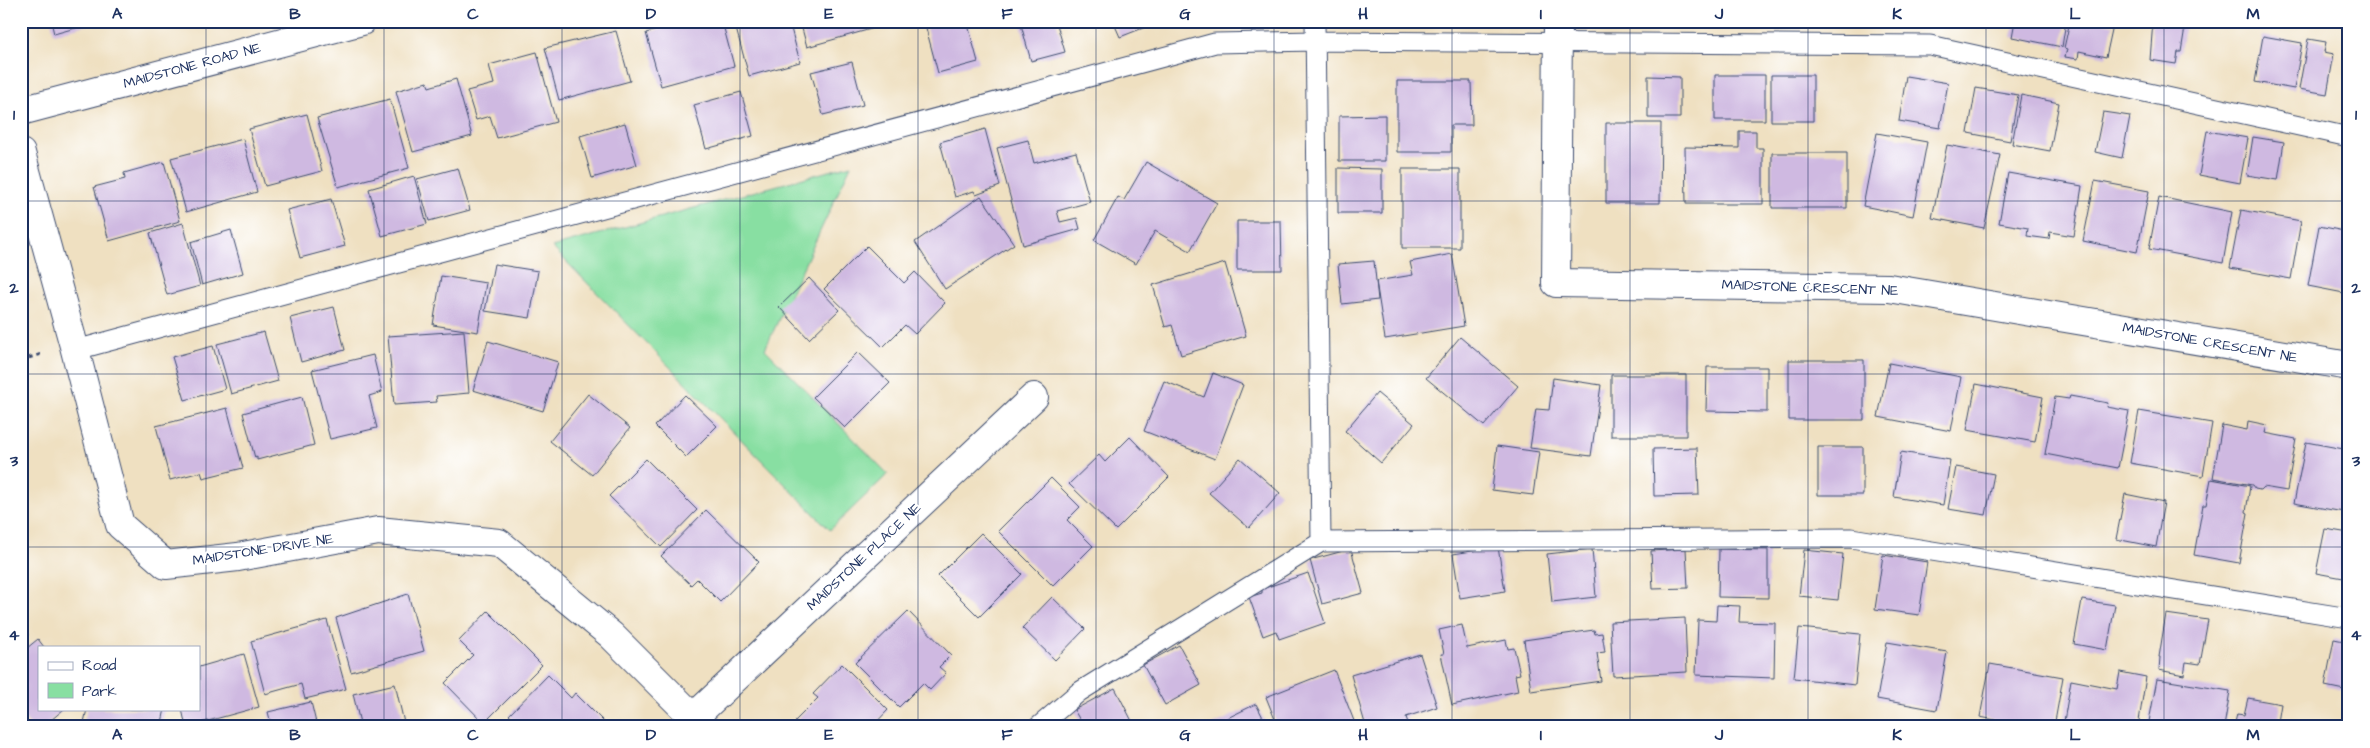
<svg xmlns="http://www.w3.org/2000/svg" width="2370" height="748" font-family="'Architects Daughter',sans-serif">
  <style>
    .green { fill: #88dfa2; stroke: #528780 }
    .building { fill: #cfb9e1 }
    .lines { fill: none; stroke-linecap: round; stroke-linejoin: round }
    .service-casing { stroke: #3b4a6d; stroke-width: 21 }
    .minor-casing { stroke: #3b4a6d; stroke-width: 30 }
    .path { stroke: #3b4a6d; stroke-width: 3; stroke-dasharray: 4 4; stroke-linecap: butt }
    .service { stroke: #fff; stroke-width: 19 }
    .minor { stroke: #fff; stroke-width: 28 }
    .grid { fill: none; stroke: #1b2f5e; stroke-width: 1; stroke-opacity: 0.55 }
    .labels { text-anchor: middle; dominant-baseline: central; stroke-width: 4; stroke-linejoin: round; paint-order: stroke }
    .street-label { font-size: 14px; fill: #1b2f5e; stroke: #fff }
    .neatline { fill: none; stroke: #1b2f5e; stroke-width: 2 }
    .grid-label { font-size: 16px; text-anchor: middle; font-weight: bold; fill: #1b2f5e }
  </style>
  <rect width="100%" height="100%" fill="#fff"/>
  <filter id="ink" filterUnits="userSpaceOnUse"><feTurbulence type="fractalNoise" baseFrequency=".02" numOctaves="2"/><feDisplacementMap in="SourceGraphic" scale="10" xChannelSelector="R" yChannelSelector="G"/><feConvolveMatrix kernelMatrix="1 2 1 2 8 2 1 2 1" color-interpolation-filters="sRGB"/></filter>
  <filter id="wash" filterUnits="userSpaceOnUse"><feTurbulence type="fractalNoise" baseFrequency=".0096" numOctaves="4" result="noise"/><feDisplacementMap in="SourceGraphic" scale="20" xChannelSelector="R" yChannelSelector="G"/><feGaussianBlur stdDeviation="1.12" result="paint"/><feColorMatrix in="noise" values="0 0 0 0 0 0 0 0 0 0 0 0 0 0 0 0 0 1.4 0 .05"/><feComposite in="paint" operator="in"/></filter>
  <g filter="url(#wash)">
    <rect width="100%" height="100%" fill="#efe0c1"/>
    <path class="green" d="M 851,165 L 765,349 L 888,474 L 830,530 L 552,247 Z"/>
    <g id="blocks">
      <path class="building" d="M 51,21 L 97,21 L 97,22 L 54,34 Z
        M 677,21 L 722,21 L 734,66 L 661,86 L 646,33 L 678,24 Z
        M 734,21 L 789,21 L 800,62 L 749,76 Z
        M 800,21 L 877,21 L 878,27 L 807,47 Z
        M 952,21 L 967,21 L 978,62 L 938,73 L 926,28 Z
        M 1020,21 L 1056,21 L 1065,52 L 1031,61 Z
        M 1113,21 L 1161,21 L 1120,37 Z
        M 1934,21 L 1953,21 L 1953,24 Z
        M 2015,21 L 2066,21 L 2062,47 L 2012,37 Z
        M 2070,21 L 2095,21 L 2113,25 L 2106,57 L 2079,51 L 2078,59 L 2065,57 L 2067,49 L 2064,48 Z
        M 2153,21 L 2186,21 L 2181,52 L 2178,52 L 2176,64 L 2150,60 Z
        M 616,31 L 630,81 L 559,100 L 545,48 Z
        M 2263,36 L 2302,43 L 2294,89 L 2255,82 Z
        M 2308,39 L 2326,42 L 2324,52 L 2334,54 L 2327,94 L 2299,89 Z
        M 537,52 L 556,122 L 497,138 L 490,116 L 476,120 L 467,91 L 494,84 L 489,65 Z
        M 852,62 L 863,105 L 823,115 L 811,72 Z
        M 1715,75 L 1765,75 L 1765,120 L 1715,120 Z
        M 1771,75 L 1813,75 L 1813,121 L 1771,121 Z
        M 1648,76 L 1680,77 L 1680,118 L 1648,118 Z
        M 1906,76 L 1948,83 L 1940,128 L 1899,121 Z
        M 456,79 L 472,136 L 413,152 L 396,91 L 427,82 L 429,87 Z
        M 1397,81 L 1471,81 L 1472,125 L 1451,125 L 1451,152 L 1397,152 Z
        M 1976,88 L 2018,95 L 2010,141 L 1968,133 Z
        M 741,92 L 753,136 L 706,149 L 694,105 Z
        M 2021,95 L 2059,103 L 2050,151 L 2012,144 Z
        M 390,99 L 409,168 L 338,187 L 317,118 Z
        M 2103,112 L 2130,116 L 2122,158 L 2095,152 Z
        M 307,114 L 322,171 L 265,186 L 249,129 Z
        M 1385,115 L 1385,161 L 1339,161 L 1339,116 Z
        M 625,123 L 637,165 L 592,178 L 580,136 Z
        M 1606,123 L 1661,123 L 1660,203 L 1606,203 Z
        M 985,129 L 1000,186 L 976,195 L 974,191 L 955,197 L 940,142 Z
        M 1739,131 L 1756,131 L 1756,148 L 1763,148 L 1763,204 L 1686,204 L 1685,147 L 1739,148 Z
        M 2207,131 L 2248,138 L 2240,183 L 2199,175 Z
        M 1877,133 L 1927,142 L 1913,216 L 1863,206 Z
        M 2253,137 L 2284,142 L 2278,180 L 2247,175 Z
        M 243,139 L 257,192 L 186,212 L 171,158 Z
        M 1028,140 L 1034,163 L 1076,152 L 1090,202 L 1057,211 L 1060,222 L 1077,218 L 1080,229 L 1023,245 L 997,148 Z
        M 1947,145 L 2000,155 L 1984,228 L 1932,218 Z
        M 1772,153 L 1847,153 L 1847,208 L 1772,208 Z
        M 164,162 L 180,221 L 109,241 L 94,187 L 125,179 L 124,173 Z
        M 1146,162 L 1217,203 L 1190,251 L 1155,231 L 1136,264 L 1094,240 L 1118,197 L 1124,200 Z
        M 458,168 L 470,210 L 429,221 L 417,179 Z
        M 1338,168 L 1382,169 L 1382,213 L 1338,213 Z
        M 1402,169 L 1460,169 L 1460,248 L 1402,248 Z
        M 2008,173 L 2082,186 L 2074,236 L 2050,232 L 2049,239 L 2027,236 L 2028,228 L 1999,223 Z
        M 414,176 L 427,224 L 382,236 L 369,189 Z
        M 2095,181 L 2149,191 L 2137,252 L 2083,241 Z
        M 981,196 L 1014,244 L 945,289 L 915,242 Z
        M 2159,197 L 2232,212 L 2223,263 L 2149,249 Z
        M 331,199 L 345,246 L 300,258 L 287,210 Z
        M 2241,210 L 2301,221 L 2291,279 L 2230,268 Z
        M 1237,221 L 1281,221 L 1282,270 L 1237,270 Z
        M 183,223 L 200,286 L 167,295 L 150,233 Z
        M 2319,226 L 2349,232 L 2349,294 L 2308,286 Z
        M 231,230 L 243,273 L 202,285 L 191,242 Z
        M 867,246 L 904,283 L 915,272 L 945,303 L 915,334 L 905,325 L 883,347 L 824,289 Z
        M 1452,254 L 1464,326 L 1385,339 L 1376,281 L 1413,275 L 1410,262 Z
        M 1374,261 L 1378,300 L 1342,304 L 1338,264 Z
        M 1225,263 L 1246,336 L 1181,355 L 1172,325 L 1165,327 L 1153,285 Z
        M 494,264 L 538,271 L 530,318 L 485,311 Z
        M 441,276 L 486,283 L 478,332 L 433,325 Z
        M 809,278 L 839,310 L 809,339 L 779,307 Z
        M 334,307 L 345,350 L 301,362 L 290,318 Z
        M 464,331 L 469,393 L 436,396 L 437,402 L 394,405 L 388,336 Z
        M 264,332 L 278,381 L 231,394 L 217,344 Z
        M 1460,337 L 1518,386 L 1484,426 L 1426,378 Z
        M 488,341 L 558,362 L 543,411 L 473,390 Z
        M 213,346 L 225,389 L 185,400 L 172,357 Z
        M 858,352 L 890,383 L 845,428 L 813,397 Z
        M 373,355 L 382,392 L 369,396 L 377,428 L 330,439 L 312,370 Z
        M 1789,360 L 1864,360 L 1864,420 L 1789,420 Z
        M 1889,363 L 1961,377 L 1951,431 L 1878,417 Z
        M 1707,367 L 1767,367 L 1767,412 L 1706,411 Z
        M 1213,373 L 1243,385 L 1215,459 L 1144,431 L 1164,381 L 1204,397 Z
        M 1611,375 L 1686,375 L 1686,436 L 1611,436 Z
        M 1553,378 L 1601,385 L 1591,456 L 1530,448 L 1536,409 L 1549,410 Z
        M 1976,384 L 2043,397 L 2035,442 L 1967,430 Z
        M 1377,393 L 1414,424 L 1381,463 L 1345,431 Z
        M 588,394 L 630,428 L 592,475 L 550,441 Z
        M 685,395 L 717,426 L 686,457 L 655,426 Z
        M 2070,396 L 2108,403 L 2107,407 L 2129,411 L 2118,468 L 2045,454 L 2055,397 L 2069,399 Z
        M 302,397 L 314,445 L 257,460 L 257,457 L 255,458 L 243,413 Z
        M 227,408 L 243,468 L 203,478 L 201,472 L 170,480 L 156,426 Z
        M 2139,411 L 2212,423 L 2203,476 L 2130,463 Z
        M 2248,421 L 2267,425 L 2265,433 L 2296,439 L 2287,491 L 2263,487 L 2260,490 L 2255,489 L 2252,485 L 2213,478 L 2222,425 L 2247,430 Z
        M 1130,437 L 1169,477 L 1116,530 L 1069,484 L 1099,455 L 1105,462 Z
        M 2306,442 L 2349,450 L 2349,513 L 2294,503 Z
        M 1497,446 L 1539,452 L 1533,495 L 1492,490 Z
        M 1818,447 L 1863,447 L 1863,495 L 1818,495 Z
        M 1697,448 L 1699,495 L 1654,496 L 1653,449 Z
        M 1901,452 L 1950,460 L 1943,505 L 1894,497 Z
        M 1240,458 L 1280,493 L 1249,528 L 1209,493 Z
        M 646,459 L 697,510 L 661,547 L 609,496 Z
        M 1956,467 L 1994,474 L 1986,515 L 1948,509 Z
        M 1051,478 L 1080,507 L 1067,520 L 1093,546 L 1053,586 L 998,531 Z
        M 2211,479 L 2250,486 L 2246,512 L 2248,513 L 2239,563 L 2194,555 L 2203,505 L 2206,505 Z
        M 2125,494 L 2164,502 L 2156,547 L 2116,539 Z
        M 706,510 L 759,562 L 720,602 L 697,579 L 691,585 L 661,556 Z
        M 2325,529 L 2349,533 L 2349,579 L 2316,573 Z
        M 981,533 L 1022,574 L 979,617 L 938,576 Z
        M 1498,547 L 1505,591 L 1460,598 L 1453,554 Z
        M 1351,549 L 1363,593 L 1322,604 L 1310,560 Z
        M 1592,549 L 1596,597 L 1552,602 L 1547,554 Z
        M 1686,549 L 1688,588 L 1653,589 L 1651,551 Z
        M 1719,549 L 1768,550 L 1768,598 L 1718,597 Z
        M 1804,550 L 1843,554 L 1838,600 L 1799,596 Z
        M 1883,555 L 1927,562 L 1919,615 L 1875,609 Z
        M 1308,573 L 1325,623 L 1279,639 L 1276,631 L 1263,636 L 1249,597 L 1262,593 L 1262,589 Z
        M 408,594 L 424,651 L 351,672 L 336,618 Z
        M 1052,597 L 1085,629 L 1055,660 L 1022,628 Z
        M 2082,600 L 2115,605 L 2107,650 L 2074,644 Z
        M 1717,605 L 1740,606 L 1739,622 L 1775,623 L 1774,678 L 1696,675 L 1698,620 L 1716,621 Z
        M 488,611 L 542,665 L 484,723 L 445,683 L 473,655 L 459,641 Z
        M 908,611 L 951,655 L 939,667 L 946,673 L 930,690 L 923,683 L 899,707 L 855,663 Z
        M 21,614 L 28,635 L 21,637 Z
        M 2166,614 L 2208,620 L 2200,664 L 2186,662 L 2184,675 L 2159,670 L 2160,657 L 2159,657 Z
        M 1685,618 L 1687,672 L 1613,676 L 1610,622 Z
        M 327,620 L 346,689 L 305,699 L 301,684 L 265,694 L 251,641 Z
        M 1462,625 L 1467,648 L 1506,640 L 1508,649 L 1514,648 L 1520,674 L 1515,675 L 1518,691 L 1452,705 L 1441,654 L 1444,654 L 1439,630 Z
        M 1799,628 L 1860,634 L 1855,685 L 1794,678 Z
        M 1594,630 L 1595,634 L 1602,633 L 1605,652 L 1597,653 L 1601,681 L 1531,691 L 1524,640 Z
        M 38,639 L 44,647 L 39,647 L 39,709 L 64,709 L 43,727 L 32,727 L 21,714 L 21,653 Z
        M 2334,639 L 2349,642 L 2349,691 L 2325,686 Z
        M 1887,642 L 1947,652 L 1937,710 L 1877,699 Z
        M 1179,645 L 1201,685 L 1165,705 L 1143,665 Z
        M 244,654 L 259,707 L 186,727 L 182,709 L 199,709 L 199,667 Z
        M 1420,654 L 1437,707 L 1406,717 L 1408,723 L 1395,727 L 1366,727 L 1351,675 Z
        M 842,664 L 888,710 L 872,727 L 801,727 L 795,721 L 818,698 L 813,694 Z
        M 1990,664 L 2063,677 L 2054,727 L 2031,727 L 1980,717 Z
        M 1334,670 L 1354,721 L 1340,727 L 1278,727 L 1266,697 Z
        M 2120,672 L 2146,677 L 2138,727 L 2063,727 L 2071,680 L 2117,689 Z
        M 548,675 L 571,698 L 575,693 L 605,723 L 601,727 L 521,727 L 509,715 Z
        M 2157,679 L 2230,691 L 2224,727 L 2148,727 Z
        M 395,684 L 405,727 L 361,727 L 353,694 Z
        M 1115,688 L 1134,725 L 1084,727 L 1074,710 Z
        M 2248,698 L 2281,704 L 2278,722 L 2300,727 L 2234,727 L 2237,714 L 2244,715 Z
        M 311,702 L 317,727 L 272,727 L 268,712 Z
        M 1256,704 L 1268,727 L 1209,727 Z
        M 87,709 L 165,709 L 161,727 L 83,727 Z"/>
    </g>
  </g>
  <g filter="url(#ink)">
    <use href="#blocks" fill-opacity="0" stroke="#3b4a6d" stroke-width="1"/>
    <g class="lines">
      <g class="service-casing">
        <path id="service" d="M 1315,21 L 1321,542
          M 76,350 L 1215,43 L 1315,41 L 1930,45 L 2349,137
          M 1038,727 L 1079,692 L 1321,542 L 1851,538 L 2349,618"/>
      </g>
      <g class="minor-casing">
        <path id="minor" d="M 1558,21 L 1556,283 L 1889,288 L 2349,366
          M 21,111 L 362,21
          M 21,153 L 74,346 L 120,525 L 166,565 L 238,557 L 378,531 L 499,543 L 611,635 L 703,727
          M 694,717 L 1034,397"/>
      </g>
      <path class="path" d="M 21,360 L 42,354"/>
      <use href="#service" class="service"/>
      <use href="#minor" class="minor"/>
    </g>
  </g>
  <path class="grid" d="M 206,21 L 206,727M 384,21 L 384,727M 562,21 L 562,727M 740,21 L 740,727M 918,21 L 918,727M 1096,21 L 1096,727M 1274,21 L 1274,727M 1452,21 L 1452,727M 1630,21 L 1630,727M 1808,21 L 1808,727M 1986,21 L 1986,727M 2164,21 L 2164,727M 21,201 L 2349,201M 21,374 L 2349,374M 21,547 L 2349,547"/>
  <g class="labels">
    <g class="street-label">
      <text transform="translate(192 66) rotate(-15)">MAIDSTONE ROAD NE</text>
      <text transform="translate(1810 288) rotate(2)">MAIDSTONE CRESCENT NE</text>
      <text transform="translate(2210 343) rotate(10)">MAIDSTONE CRESCENT NE</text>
      <text transform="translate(263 550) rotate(-9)">MAIDSTONE DRIVE NE</text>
      <text transform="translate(864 557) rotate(-43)">MAIDSTONE PLACE NE</text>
    </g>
  </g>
  <rect width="2370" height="748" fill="none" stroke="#fff" stroke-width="55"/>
  <rect x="38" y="646" width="162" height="65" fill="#ffffff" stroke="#a4acbf"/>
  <rect x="48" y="662" width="25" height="8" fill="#ffffff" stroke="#a4acbf"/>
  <text x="82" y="670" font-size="15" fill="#1b2f5e">Road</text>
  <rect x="48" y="683" width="25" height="15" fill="#88dfa2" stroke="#a4acbf"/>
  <text x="82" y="696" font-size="15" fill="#1b2f5e">Park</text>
  <rect x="28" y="28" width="2314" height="692" class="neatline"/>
  <g class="grid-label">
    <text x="117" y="19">A</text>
    <text x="295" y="19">B</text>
    <text x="473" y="19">C</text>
    <text x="651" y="19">D</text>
    <text x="829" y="19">E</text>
    <text x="1007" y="19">F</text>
    <text x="1185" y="19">G</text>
    <text x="1363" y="19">H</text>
    <text x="1541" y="19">I</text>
    <text x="1719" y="19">J</text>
    <text x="1897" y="19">K</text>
    <text x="2075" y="19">L</text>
    <text x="2253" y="19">M</text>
    <text x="14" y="120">1</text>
    <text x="2356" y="120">1</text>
    <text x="14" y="293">2</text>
    <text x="2356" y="293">2</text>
    <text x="14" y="466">3</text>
    <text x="2356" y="466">3</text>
    <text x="14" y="640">4</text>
    <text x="2356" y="640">4</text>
    <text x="117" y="740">A</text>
    <text x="295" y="740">B</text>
    <text x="473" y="740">C</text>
    <text x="651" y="740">D</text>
    <text x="829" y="740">E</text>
    <text x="1007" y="740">F</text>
    <text x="1185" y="740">G</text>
    <text x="1363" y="740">H</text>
    <text x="1541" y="740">I</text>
    <text x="1719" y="740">J</text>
    <text x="1897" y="740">K</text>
    <text x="2075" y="740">L</text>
    <text x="2253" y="740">M</text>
  </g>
</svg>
